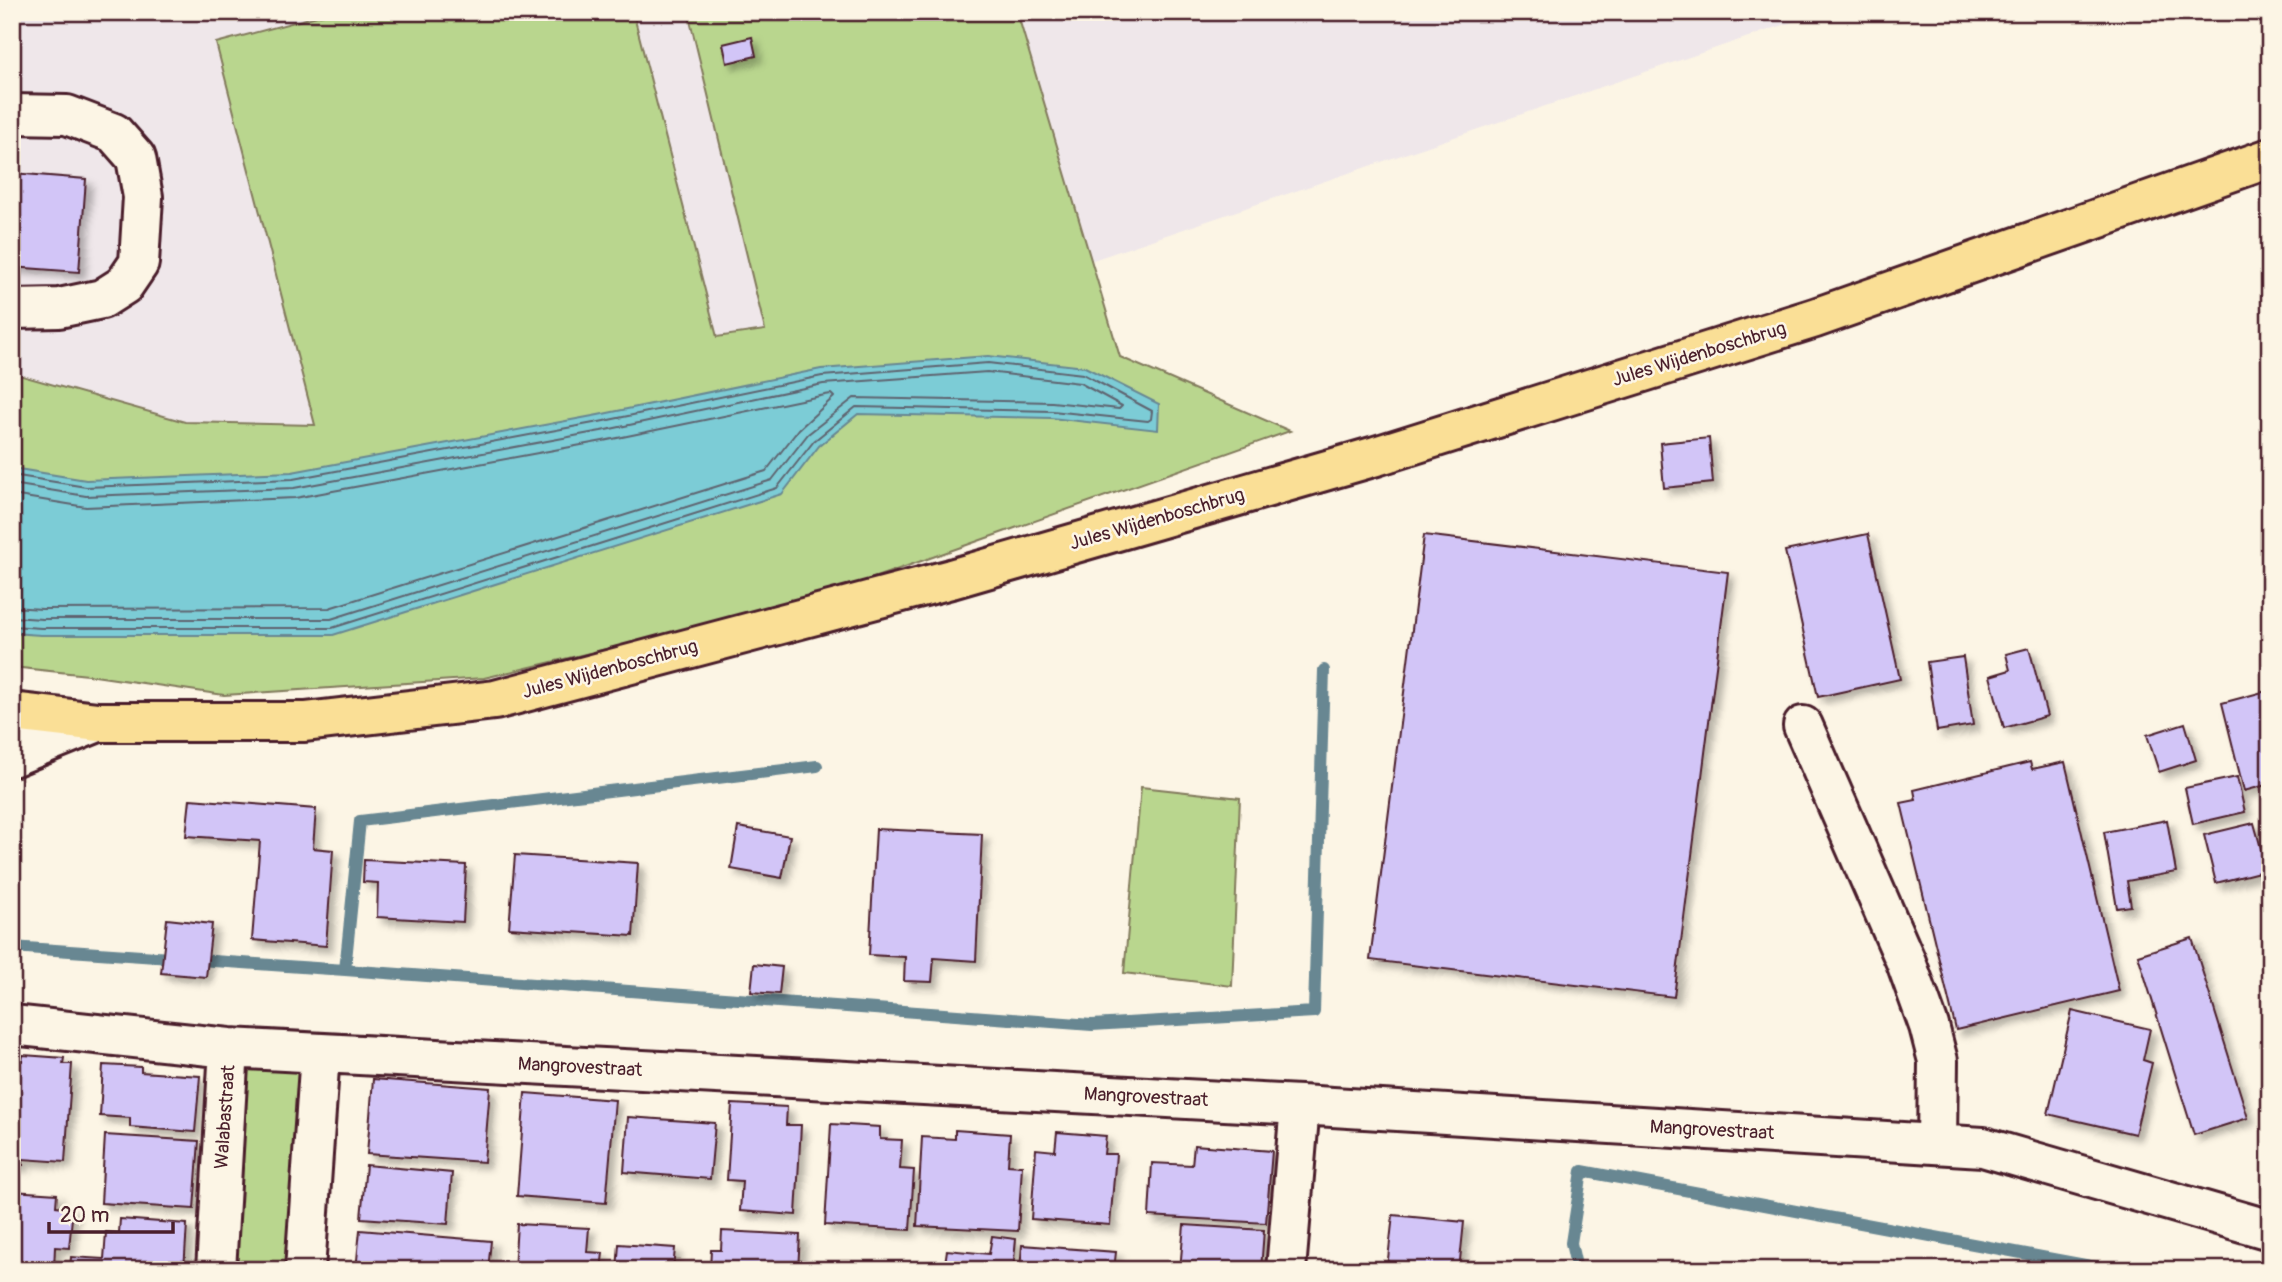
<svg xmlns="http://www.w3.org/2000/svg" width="2282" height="1282" font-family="Pangolin,sans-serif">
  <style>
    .built { fill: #efe7ea }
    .green { fill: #b9d68e; stroke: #827a5c; stroke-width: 2 }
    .water { fill: #7cccd6; stroke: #688792; stroke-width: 2 }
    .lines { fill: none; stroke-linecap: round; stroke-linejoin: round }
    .shore { stroke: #5e646f; stroke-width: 2 }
    .stream { stroke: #688792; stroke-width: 12 }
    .building { fill: #d2c5f7; stroke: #4a1f2b; stroke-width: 2; filter: url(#shadow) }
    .minor-casing { stroke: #4a1f2b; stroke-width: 44 }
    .major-casing { stroke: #4a1f2b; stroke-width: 44 }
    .minor { stroke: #fcf5e5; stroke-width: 38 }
    .major { stroke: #fadf96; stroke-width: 38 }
    .labels { text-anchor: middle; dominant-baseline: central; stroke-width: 5; stroke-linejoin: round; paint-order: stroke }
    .street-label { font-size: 19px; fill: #4a1f2b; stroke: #fcf5e5 }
  </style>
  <defs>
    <filter id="shadow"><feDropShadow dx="6" dy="6" stdDeviation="3.5" flood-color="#0004"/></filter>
  </defs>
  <rect width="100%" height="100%" fill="#fcf5e5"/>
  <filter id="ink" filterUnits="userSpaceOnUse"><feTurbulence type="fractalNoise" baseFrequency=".0143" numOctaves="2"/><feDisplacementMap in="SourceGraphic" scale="14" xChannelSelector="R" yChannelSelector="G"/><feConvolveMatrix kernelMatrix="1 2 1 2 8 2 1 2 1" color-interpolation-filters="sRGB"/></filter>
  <g filter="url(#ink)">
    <path class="built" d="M 12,12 L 1822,12 L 1090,261 L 765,331 L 716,338 L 315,425 L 185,422 L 12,373 Z"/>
    <path class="green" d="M 332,12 L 633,12 L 717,337 L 765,330 L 688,12 L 1017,12 L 1120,357 L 1290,431 L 808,601 L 484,678 L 224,695 L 88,675 L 12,667 L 12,373 L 185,422 L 315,425 L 216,43 Z
      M 1141,787 L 1240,798 L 1232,986 L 1124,973 Z
      M 248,1068 L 305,1071 L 293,1270 L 237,1270 L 235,1263 Z"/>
    <path class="water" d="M 988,356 L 1085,367 L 1159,404 L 1158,430 L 1051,418 L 858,414 L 819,446 L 782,494 L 333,635 L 41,635 L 12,633 L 12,468 L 86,480 L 292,472 L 598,415 L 821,369 Z"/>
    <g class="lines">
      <path class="shore" d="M 12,475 L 86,487 L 293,479 L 599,422 L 822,376 L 988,363 L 1083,374 L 1152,411 L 1151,419 L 1148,421 L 1052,411 L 856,407 L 814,441 L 777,488 L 332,628 L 41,628 L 12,626
        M 12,484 L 86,496 L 294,488 L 601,431 L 823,384 L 987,372 L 1080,383 L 1122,406 L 1119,409 L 1052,402 L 854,398 L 808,434 L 772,480 L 331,619 L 42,619 L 12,617
        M 12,495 L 86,507 L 295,498 L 603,441 L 825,395 L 831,394 L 834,397 L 799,429 L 766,471 L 329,608 L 42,609 L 12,607"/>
      <path class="stream" d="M 817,766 L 360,821 L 345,970 L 1092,1025 L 1314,1012 L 1324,670
        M 12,947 L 345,970
        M 1577,1270 L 1571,1243 L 1582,1171 L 2112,1270"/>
    </g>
    <path class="building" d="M 752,37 L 756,56 L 727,63 L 723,44 Z
      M 12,173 L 86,179 L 79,272 L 12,267 Z
      M 1709,438 L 1713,483 L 1664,488 L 1660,443 Z
      M 1868,534 L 1900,679 L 1818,697 L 1785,551 Z
      M 1424,535 L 1728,572 L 1674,997 L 1370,960 Z
      M 2029,648 L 2047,716 L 2004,728 L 1990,676 L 2010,670 L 2006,654 Z
      M 1963,657 L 1973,725 L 1937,731 L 1927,662 Z
      M 2270,690 L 2270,784 L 2244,791 L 2222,703 Z
      M 2185,723 L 2196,760 L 2159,772 L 2147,735 Z
      M 2030,762 L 2032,769 L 2065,762 L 2119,991 L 1956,1030 L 1901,803 L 1916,800 L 1914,790 Z
      M 2237,777 L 2245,812 L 2193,824 L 2185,788 Z
      M 190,799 L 316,809 L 313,848 L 333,850 L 326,946 L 252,940 L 260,841 L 186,836 Z
      M 2167,820 L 2176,872 L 2127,881 L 2131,906 L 2117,908 L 2104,832 Z
      M 2254,823 L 2267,870 L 2216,883 L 2204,835 Z
      M 738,827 L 790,836 L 782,878 L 731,869 Z
      M 876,829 L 982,834 L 976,961 L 934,958 L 932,982 L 904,981 L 905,957 L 869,955 Z
      M 515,855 L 638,863 L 633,936 L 509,928 Z
      M 364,860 L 466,865 L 463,922 L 377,917 L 378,883 L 363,882 Z
      M 167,919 L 212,924 L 206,977 L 161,973 Z
      M 2192,938 L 2248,1118 L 2194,1135 L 2138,955 Z
      M 754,964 L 782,967 L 779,994 L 751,992 Z
      M 2072,1011 L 2150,1029 L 2143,1060 L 2152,1063 L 2135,1134 L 2048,1114 Z
      M 23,1055 L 64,1058 L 63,1064 L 72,1064 L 65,1162 L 23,1159 L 23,1165 L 12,1165 L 12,1060 L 22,1061 Z
      M 103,1065 L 141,1067 L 141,1072 L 200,1076 L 195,1132 L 130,1127 L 130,1118 L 100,1116 Z
      M 373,1079 L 490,1088 L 484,1162 L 367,1154 Z
      M 525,1093 L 615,1100 L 606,1203 L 517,1196 Z
      M 732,1104 L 787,1107 L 786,1125 L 801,1125 L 796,1215 L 740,1211 L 742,1181 L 727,1180 Z
      M 628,1117 L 715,1123 L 710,1179 L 624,1172 Z
      M 831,1124 L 880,1127 L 880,1139 L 902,1140 L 900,1169 L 914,1170 L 910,1230 L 825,1225 Z
      M 955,1130 L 1010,1134 L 1008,1165 L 1022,1166 L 1018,1231 L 917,1226 L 922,1137 L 955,1139 Z
      M 1057,1132 L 1106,1136 L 1104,1154 L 1116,1154 L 1110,1225 L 1031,1219 L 1036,1149 L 1055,1151 Z
      M 105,1135 L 199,1141 L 194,1209 L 101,1203 Z
      M 1194,1145 L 1272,1151 L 1266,1223 L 1149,1216 L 1152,1163 L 1192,1165 Z
      M 366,1165 L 452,1173 L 448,1224 L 361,1218 Z
      M 12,1191 L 57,1194 L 56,1206 L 73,1208 L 69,1248 L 55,1247 L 54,1270 L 12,1270 Z
      M 1393,1215 L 1464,1222 L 1459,1270 L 1348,1270 L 1348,1264 L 1387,1268 Z
      M 120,1219 L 187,1224 L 184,1270 L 70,1270 L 71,1257 L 104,1259 L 106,1232 L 119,1233 Z
      M 517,1224 L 589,1228 L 587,1252 L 603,1253 L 601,1270 L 514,1270 Z
      M 1184,1225 L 1264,1230 L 1261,1270 L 1180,1270 Z
      M 360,1230 L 491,1241 L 488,1270 L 356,1270 Z
      M 722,1231 L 800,1235 L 798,1270 L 710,1270 L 711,1250 L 721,1250 Z
      M 992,1236 L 1016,1239 L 1013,1270 L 944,1270 L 947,1250 L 989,1254 Z
      M 619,1244 L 675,1248 L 673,1270 L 617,1270 Z
      M 1022,1245 L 1116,1252 L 1114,1270 L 1020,1270 Z
      M 823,1265 L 884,1270 L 823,1270 Z"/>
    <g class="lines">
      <g class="minor-casing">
        <path id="minor" d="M 12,114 L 67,115 L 114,133 L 136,158 L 143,197 L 139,263 L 124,285 L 102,299 L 59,308 L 12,309
          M 1803,726 L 1906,962 L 1929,1026 L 1938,1061 L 1937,1144
          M 12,757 L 98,722
          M 12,1025 L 229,1048 L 1300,1105 L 1983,1147 L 2270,1230
          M 216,1270 L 229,1048
          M 305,1270 L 320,1053
          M 1286,1270 L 1300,1105"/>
      </g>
      <g class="major-casing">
        <path id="major" d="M 12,712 L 98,722 L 305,722 L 495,700 L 951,579 L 1376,456 L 1815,318 L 2270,158"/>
      </g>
      <use href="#minor" class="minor"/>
      <use href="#major" class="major"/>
    </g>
  </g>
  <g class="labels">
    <g class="street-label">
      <text transform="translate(1699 354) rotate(-17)">Jules Wijdenboschbrug</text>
      <text transform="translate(1157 519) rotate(-16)">Jules Wijdenboschbrug</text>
      <text transform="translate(610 669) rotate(-15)">Jules Wijdenboschbrug</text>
      <text transform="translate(580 1067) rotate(3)">Mangrovestraat</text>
      <text transform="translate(1146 1097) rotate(3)">Mangrovestraat</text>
      <text transform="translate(225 1117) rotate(-86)">Walabastraat</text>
      <text transform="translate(1712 1130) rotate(3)">Mangrovestraat</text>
    </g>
  </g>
  <rect width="2282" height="1282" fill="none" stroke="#fcf5e5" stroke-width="42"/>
  <rect x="21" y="21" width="2240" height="1240" fill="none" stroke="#4a1f2b" stroke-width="2.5" filter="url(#ink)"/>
  <path d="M49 1222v10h124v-10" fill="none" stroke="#4a1f2b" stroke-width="3.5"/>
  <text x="60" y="1222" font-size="21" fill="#4a1f2b" stroke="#fcf5e5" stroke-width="5" paint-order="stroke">20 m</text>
</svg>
